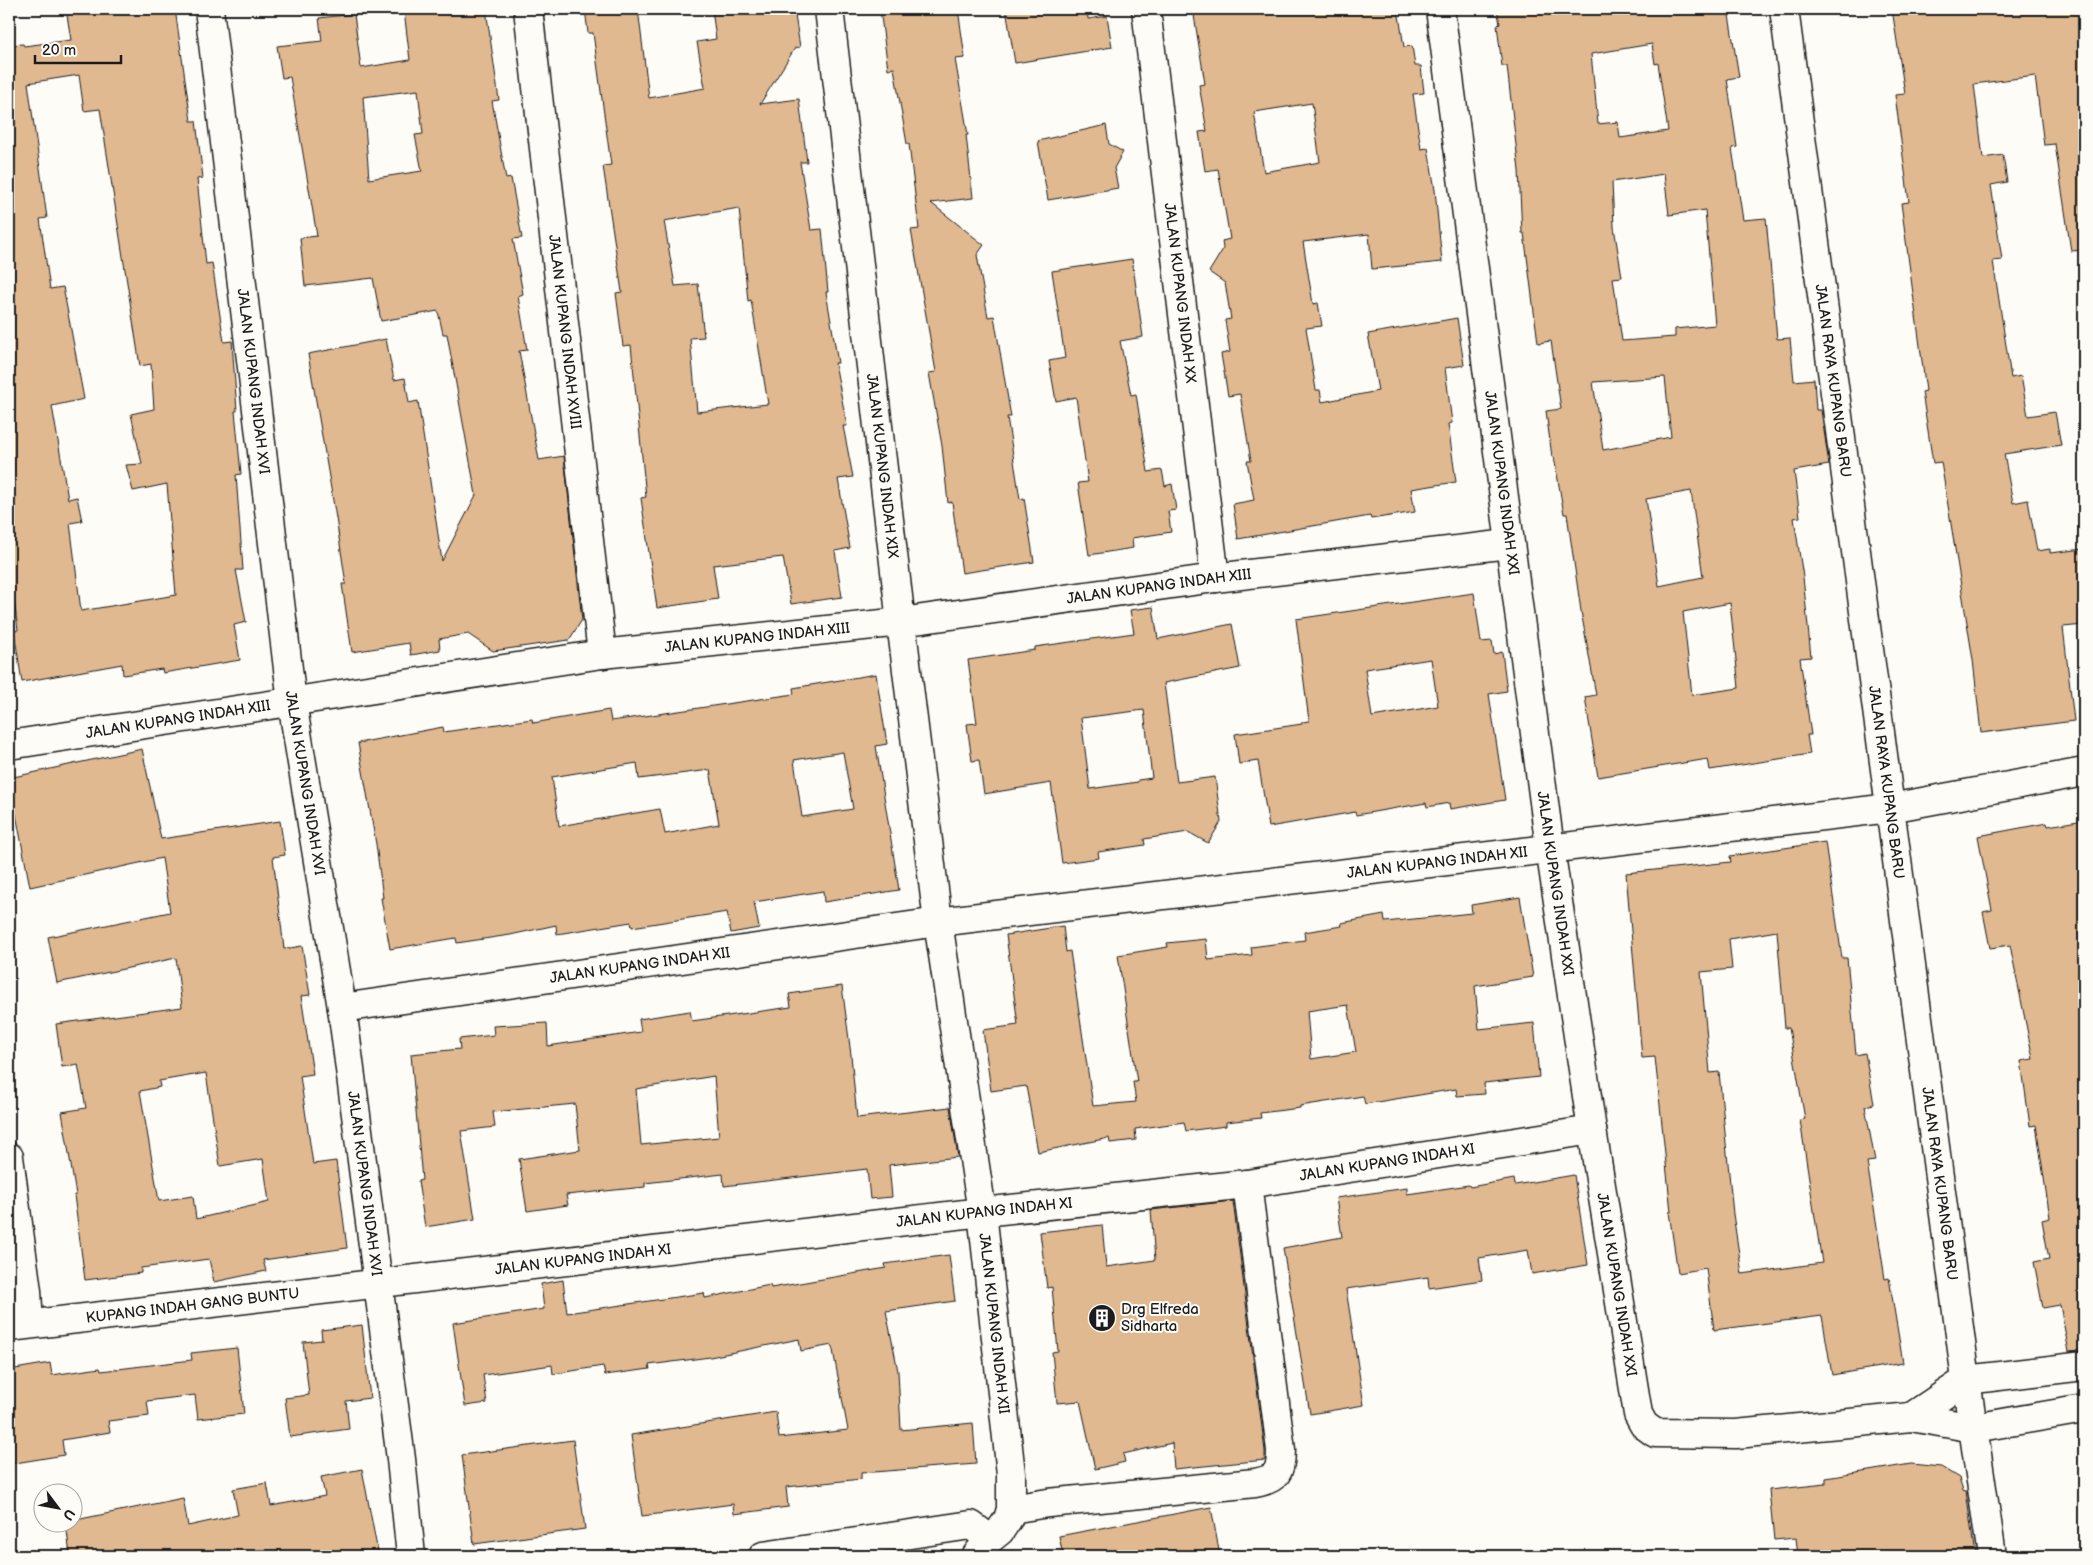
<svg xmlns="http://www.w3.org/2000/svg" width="2093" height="1565" font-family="'Balsamiq Sans',sans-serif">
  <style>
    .building { fill: #e0b991; stroke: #1c1c1c; fill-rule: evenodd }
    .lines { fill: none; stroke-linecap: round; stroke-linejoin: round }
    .minor-casing { stroke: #1c1c1c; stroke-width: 31 }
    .minor { stroke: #fdfcf7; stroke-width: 28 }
    .labels { text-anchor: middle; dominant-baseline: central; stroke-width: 4; stroke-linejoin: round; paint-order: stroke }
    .street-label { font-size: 15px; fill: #1c1c1c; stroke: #fdfcf7 }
    .poi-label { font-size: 15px; fill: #1c1c1c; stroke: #fdfcf7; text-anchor: start }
  </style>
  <rect width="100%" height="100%" fill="#fdfcf7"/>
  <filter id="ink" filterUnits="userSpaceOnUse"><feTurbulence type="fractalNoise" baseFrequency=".02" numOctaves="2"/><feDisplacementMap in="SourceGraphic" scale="10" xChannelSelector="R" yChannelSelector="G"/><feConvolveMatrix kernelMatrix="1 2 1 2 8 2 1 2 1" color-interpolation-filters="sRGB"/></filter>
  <g filter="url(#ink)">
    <path class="building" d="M 66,9 L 175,9 L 191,121 L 196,121 L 203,178 L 197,179 L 206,264 L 212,263 L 224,342 L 232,341 L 237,411 L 235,411 L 241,474 L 236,475 L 243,570 L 236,570 L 246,622 L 234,625 L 240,660 L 163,673 L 162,669 L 123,675 L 122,664 L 22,682 L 14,631 L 18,630 L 9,563 L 9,45 L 23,44 L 24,46 L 71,40 ZM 79,75 L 84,111 L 100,109 L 140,366 L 151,364 L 154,409 L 131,414 L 142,464 L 126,465 L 133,491 L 167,484 L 176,595 L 81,611 L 70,523 L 82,521 L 77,497 L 68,499 L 52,406 L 84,399 L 63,287 L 50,289 L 40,219 L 47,218 L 28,83 Z
      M 426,9 L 486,9 L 499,100 L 492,101 L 506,179 L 511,178 L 522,238 L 513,239 L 523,294 L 518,296 L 527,350 L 519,351 L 539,460 L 564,456 L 582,620 L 569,640 L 493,651 L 468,634 L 439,639 L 440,650 L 411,655 L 409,643 L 352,652 L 342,584 L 346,584 L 336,518 L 308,354 L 386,339 L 394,380 L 405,378 L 409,403 L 418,401 L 442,561 L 476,495 L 447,334 L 443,334 L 438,311 L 381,321 L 373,278 L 305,286 L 300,238 L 317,236 L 290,77 L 282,78 L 277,46 L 322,41 L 319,18 L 354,14 L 361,68 L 410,60 L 404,11 ZM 418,90 L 423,134 L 415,135 L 422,171 L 369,179 L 363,97 Z
      M 585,9 L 638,9 L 649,98 L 705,88 L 697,42 L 716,39 L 712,9 L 794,9 L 800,47 L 795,48 L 760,104 L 799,99 L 807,162 L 800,162 L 811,230 L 822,229 L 828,292 L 826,292 L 838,363 L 835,363 L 847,426 L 843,426 L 853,477 L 838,479 L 850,548 L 835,551 L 842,597 L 791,604 L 783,557 L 713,565 L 718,599 L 657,608 L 641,498 L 646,497 L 631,345 L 623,346 L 616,293 L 622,292 L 603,166 L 611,165 L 593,33 L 588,33 ZM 739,208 L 748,301 L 751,300 L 768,404 L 697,412 L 690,338 L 704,337 L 698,284 L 675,286 L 664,221 Z
      M 880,9 L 958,9 L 965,58 L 955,59 L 968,135 L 966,135 L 973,198 L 931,203 L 984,245 L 977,255 L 988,317 L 994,316 L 1011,417 L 1007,417 L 1020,499 L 1024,498 L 1034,562 L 962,573 L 952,502 L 948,503 L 942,446 L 929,373 L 936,372 L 911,230 L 919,229 L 909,144 L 907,144 L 894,68 L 888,69 Z
      M 1006,9 L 1087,9 L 1088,19 L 1107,16 L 1112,47 L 1015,63 Z
      M 1193,9 L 1398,9 L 1404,47 L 1412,46 L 1415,66 L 1421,66 L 1424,93 L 1413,94 L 1421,149 L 1428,148 L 1435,190 L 1442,262 L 1372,269 L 1369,234 L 1303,242 L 1313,304 L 1318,303 L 1322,326 L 1306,328 L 1316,390 L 1320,390 L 1322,402 L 1378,391 L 1368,334 L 1457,318 L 1464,365 L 1445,368 L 1452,423 L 1448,424 L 1456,482 L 1411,489 L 1415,512 L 1371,519 L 1370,516 L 1238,539 L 1233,504 L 1254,500 L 1247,461 L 1251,461 L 1240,394 L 1228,396 L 1221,354 L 1230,352 L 1225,320 L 1231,319 L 1225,283 L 1209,272 L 1223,249 L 1222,241 L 1230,239 L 1218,169 L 1205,171 L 1199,132 L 1207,131 L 1199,85 L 1205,84 ZM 1312,103 L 1320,162 L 1264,172 L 1254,112 Z
      M 1497,9 L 1728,9 L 1739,77 L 1727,79 L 1737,147 L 1732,148 L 1743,220 L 1766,218 L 1777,339 L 1790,338 L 1794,381 L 1814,379 L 1816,410 L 1821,410 L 1829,465 L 1794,471 L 1800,517 L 1794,518 L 1803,577 L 1811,657 L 1800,658 L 1811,735 L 1807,735 L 1810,754 L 1710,770 L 1708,759 L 1598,777 L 1585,697 L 1596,695 L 1581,611 L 1567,514 L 1564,514 L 1554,457 L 1552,457 L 1546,411 L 1561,409 L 1551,341 L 1538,343 L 1524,233 L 1522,233 L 1519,171 L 1507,66 L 1502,66 L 1497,25 L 1500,24 ZM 1652,44 L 1655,64 L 1658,63 L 1668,131 L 1620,138 L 1618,122 L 1598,124 L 1591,54 ZM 1664,174 L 1669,215 L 1705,210 L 1715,325 L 1675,329 L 1675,337 L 1622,341 L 1613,278 L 1622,277 L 1614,227 L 1612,182 ZM 1665,377 L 1671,437 L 1603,450 L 1593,382 ZM 1691,491 L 1703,577 L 1659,586 L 1646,499 ZM 1730,603 L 1739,688 L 1692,695 L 1683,612 Z
      M 1892,9 L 2084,9 L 2084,250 L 2071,251 L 2055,144 L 2044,145 L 2035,76 L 1974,84 L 1983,158 L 2003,155 L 2007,182 L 1991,185 L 2002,260 L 1993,261 L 2011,378 L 2021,376 L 2028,416 L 2055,412 L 2061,445 L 2004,454 L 2013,503 L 2028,500 L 2037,551 L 2050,549 L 2050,553 L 2084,549 L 2084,625 L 2063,627 L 2074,721 L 1981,733 L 1973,660 L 1941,462 L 1933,463 L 1922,392 L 1926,391 L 1901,203 L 1909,202 L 1895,95 L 1905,94 Z
      M 1106,125 L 1109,144 L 1123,152 L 1114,168 L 1118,188 L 1048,200 L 1038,141 Z
      M 1132,259 L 1143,337 L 1120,341 L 1131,395 L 1136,394 L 1148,472 L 1162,470 L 1165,486 L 1172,484 L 1176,510 L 1168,511 L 1171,532 L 1132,538 L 1133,548 L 1089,555 L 1078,483 L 1088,482 L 1076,397 L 1056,401 L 1049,361 L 1065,358 L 1052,271 Z
      M 1474,593 L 1481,642 L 1492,641 L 1494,654 L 1502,652 L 1507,691 L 1489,694 L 1505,800 L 1450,809 L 1449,803 L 1427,807 L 1426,803 L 1356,815 L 1355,812 L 1269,827 L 1258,761 L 1239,764 L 1235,734 L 1302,724 L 1302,722 L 1309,721 L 1296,619 ZM 1431,659 L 1438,706 L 1372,717 L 1365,669 Z
      M 1153,607 L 1158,639 L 1232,624 L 1240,668 L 1164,683 L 1177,782 L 1215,777 L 1221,822 L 1208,843 L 1188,832 L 1144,839 L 1145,845 L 1098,852 L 1099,858 L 1062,863 L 1051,783 L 984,794 L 979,760 L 972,761 L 967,724 L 977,723 L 968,660 L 1035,650 L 1035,647 L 1134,633 L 1130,610 ZM 1144,710 L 1152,778 L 1138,780 L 1138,782 L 1090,789 L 1081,718 Z
      M 876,674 L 887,744 L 876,746 L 899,890 L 824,902 L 823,891 L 754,902 L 759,928 L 731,933 L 727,912 L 632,927 L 631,922 L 557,934 L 556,925 L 510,935 L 457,943 L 456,938 L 390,949 L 381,898 L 383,898 L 376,844 L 358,743 L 443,727 L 444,732 L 532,719 L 533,723 L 609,710 L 611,721 L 794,694 L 793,688 ZM 843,752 L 853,809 L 802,817 L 794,760 ZM 637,763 L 639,779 L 710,770 L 719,824 L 665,834 L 660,809 L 559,826 L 552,777 Z
      M 142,749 L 161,839 L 280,821 L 285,855 L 273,857 L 284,949 L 302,946 L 310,995 L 301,996 L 313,1074 L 300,1076 L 313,1164 L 336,1161 L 347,1248 L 263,1260 L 266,1271 L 214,1282 L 209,1259 L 141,1268 L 141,1273 L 85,1280 L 74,1195 L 76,1195 L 62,1112 L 86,1108 L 78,1064 L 62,1067 L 56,1024 L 182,1007 L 176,958 L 57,983 L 48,937 L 170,912 L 162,858 L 30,887 L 9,778 ZM 206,1073 L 220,1166 L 263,1159 L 269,1202 L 196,1219 L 193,1196 L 159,1201 L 140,1091 L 160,1087 L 159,1081 Z
      M 2084,820 L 2084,984 L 2078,985 L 2084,1015 L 2084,1351 L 2069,1352 L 2060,1305 L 2043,1308 L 2034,1262 L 2049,1259 L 2042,1220 L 2050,1218 L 2036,1125 L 2030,1126 L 2021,1061 L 2033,1059 L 2010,945 L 1990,948 L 1983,912 L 1992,910 L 1978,836 L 2047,823 L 2048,826 Z
      M 1825,842 L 1842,958 L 1847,958 L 1856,1055 L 1865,1053 L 1874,1104 L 1865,1106 L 1875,1161 L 1867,1162 L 1885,1279 L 1889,1278 L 1903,1363 L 1832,1375 L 1822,1316 L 1714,1330 L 1706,1268 L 1678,1273 L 1669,1212 L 1671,1212 L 1655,1057 L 1642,1058 L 1626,873 L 1731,862 L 1730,856 ZM 1777,931 L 1785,1028 L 1789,1028 L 1805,1119 L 1800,1120 L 1822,1263 L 1742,1274 L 1733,1214 L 1719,1072 L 1710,1073 L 1701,972 L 1732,969 L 1729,939 Z
      M 1520,897 L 1533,977 L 1475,986 L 1479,1029 L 1534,1023 L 1539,1077 L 1484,1083 L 1485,1094 L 1457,1096 L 1456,1089 L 1365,1104 L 1363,1096 L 1300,1106 L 1300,1108 L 1260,1113 L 1261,1118 L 1226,1122 L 1226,1126 L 1186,1131 L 1184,1122 L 1135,1129 L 1136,1140 L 1110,1143 L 1109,1138 L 1038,1152 L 1026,1086 L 991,1091 L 983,1030 L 1018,1025 L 1006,935 L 1063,926 L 1066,952 L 1070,951 L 1093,1106 L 1136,1102 L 1133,1082 L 1137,1082 L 1118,955 L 1168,947 L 1167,943 L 1206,939 L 1208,960 L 1252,955 L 1251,947 L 1305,940 L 1304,932 L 1342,926 L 1341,923 L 1384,915 L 1385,922 L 1472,913 L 1471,905 ZM 1348,1005 L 1356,1052 L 1311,1059 L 1307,1011 Z
      M 842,986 L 851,1055 L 857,1118 L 950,1107 L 958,1157 L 889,1165 L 892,1197 L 870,1199 L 867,1169 L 724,1186 L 723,1174 L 645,1183 L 645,1187 L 566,1195 L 568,1205 L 527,1211 L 519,1159 L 580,1150 L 575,1104 L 493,1112 L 495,1127 L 461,1131 L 475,1219 L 425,1227 L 418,1181 L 422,1180 L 411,1054 L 460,1049 L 459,1039 L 494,1035 L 493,1026 L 547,1023 L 548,1046 L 641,1032 L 639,1019 L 690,1011 L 692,1021 L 791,1007 L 789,994 ZM 714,1076 L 719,1137 L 641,1145 L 636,1089 Z
      M 1574,1175 L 1588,1265 L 1532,1274 L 1528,1250 L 1479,1258 L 1482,1280 L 1429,1288 L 1428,1277 L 1346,1289 L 1364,1405 L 1310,1414 L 1283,1248 L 1342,1237 L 1336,1198 L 1407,1188 L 1407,1194 L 1469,1185 L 1470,1187 L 1514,1179 L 1515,1185 Z
      M 1233,1201 L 1265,1451 L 1265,1460 L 1174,1469 L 1172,1443 L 1123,1454 L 1125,1462 L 1095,1469 L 1080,1401 L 1057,1403 L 1052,1352 L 1058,1351 L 1052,1287 L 1047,1288 L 1040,1232 L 1102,1225 L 1106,1267 L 1155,1260 L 1151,1210 Z
      M 949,1255 L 955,1301 L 886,1311 L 898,1371 L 901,1430 L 973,1423 L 976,1464 L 861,1473 L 861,1479 L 786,1487 L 788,1507 L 734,1514 L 733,1504 L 642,1516 L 631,1435 L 776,1412 L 779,1438 L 848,1430 L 832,1345 L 801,1351 L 799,1339 L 710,1357 L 649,1365 L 650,1369 L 605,1375 L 603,1366 L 553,1374 L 552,1365 L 483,1375 L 487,1403 L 465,1406 L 453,1323 L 544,1309 L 541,1284 L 563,1280 L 567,1313 L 704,1293 L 705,1298 L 770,1285 L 771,1288 L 886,1268 L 885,1264 Z
      M 362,1325 L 370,1398 L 346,1401 L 349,1429 L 290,1437 L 285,1398 L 309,1395 L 303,1342 L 322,1340 L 321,1330 Z
      M 237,1348 L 244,1414 L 198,1419 L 195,1395 L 147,1401 L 149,1416 L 108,1421 L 110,1432 L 62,1440 L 64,1455 L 9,1464 L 9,1370 L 50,1363 L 52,1375 L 100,1368 L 101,1371 L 192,1360 L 191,1353 Z
      M 573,1440 L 585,1529 L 474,1544 L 462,1455 Z
      M 1911,1464 L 1941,1467 L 1959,1478 L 1963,1490 L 1966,1491 L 1975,1556 L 1798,1556 L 1796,1538 L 1774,1540 L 1769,1490 L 1826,1484 L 1826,1478 Z
      M 362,1469 L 378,1553 L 360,1556 L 70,1556 L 66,1522 L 183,1498 L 188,1526 L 238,1515 L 233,1489 L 267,1483 L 271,1506 L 325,1496 L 321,1477 Z
      M 1211,1507 L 1220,1556 L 1063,1556 L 1059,1536 Z"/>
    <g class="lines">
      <g class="minor-casing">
        <g id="minor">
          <path id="s1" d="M 209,9 L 292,702 L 342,1008 L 401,1459 L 411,1556"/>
          <path id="s2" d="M 528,9 L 602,654"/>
          <path id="s3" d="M 829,9 L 901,622 L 938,922 L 982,1212 L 1011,1474 L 1011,1509 L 1008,1519 L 1000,1531 L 990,1539 L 976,1556"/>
          <path id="s4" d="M 1146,9 L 1215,578"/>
          <path id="s5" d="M 1440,9 L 1550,848 L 1592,1130 L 1638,1414 L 1644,1425 L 1655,1433 L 1736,1434 L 1911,1417 L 1974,1428 L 2084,1409"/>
          <path id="s6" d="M 1784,9 L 1966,1380 L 1992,1556"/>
          <path id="s7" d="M 9,745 L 602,654 L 901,622 L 1215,578 L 1509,544"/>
          <path id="s8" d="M 342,1008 L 938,922 L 1890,808 L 2084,772"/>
          <path d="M 9,1157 L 27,1291 L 29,1324"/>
          <path id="s9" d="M 9,1327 L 982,1212 L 1247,1184 L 1592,1130"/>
          <path d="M 1911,1417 L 1966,1380 L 2084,1366"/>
          <path d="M 1011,1509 L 1048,1503 L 1255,1483 C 1277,1479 1281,1472 1281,1450 L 1247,1184"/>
          <path d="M 763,1556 L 971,1525 L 990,1539"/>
        </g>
      </g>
      <use href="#minor" class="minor"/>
    </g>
  </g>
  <defs>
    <g id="building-disc" transform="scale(1.4375)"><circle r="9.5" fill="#1c1c1c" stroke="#fdfcf7"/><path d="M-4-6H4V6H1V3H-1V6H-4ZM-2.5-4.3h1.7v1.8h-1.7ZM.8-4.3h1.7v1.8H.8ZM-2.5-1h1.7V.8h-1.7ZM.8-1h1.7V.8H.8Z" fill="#fff"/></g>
  </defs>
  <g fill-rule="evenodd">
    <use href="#building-disc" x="1102" y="1318"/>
  </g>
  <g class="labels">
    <g class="street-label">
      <text stroke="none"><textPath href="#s4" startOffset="286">JALAN KUPANG INDAH XX</textPath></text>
      <text stroke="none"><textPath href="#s2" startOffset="325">JALAN KUPANG INDAH XVIII</textPath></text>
      <text stroke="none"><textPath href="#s1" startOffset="375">JALAN KUPANG INDAH XVI</textPath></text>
      <text stroke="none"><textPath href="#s6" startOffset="375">JALAN RAYA KUPANG BARU</textPath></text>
      <text stroke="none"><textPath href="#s3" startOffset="460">JALAN KUPANG INDAH XIX</textPath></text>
      <text stroke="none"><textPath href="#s5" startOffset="478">JALAN KUPANG INDAH XXI</textPath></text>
      <text stroke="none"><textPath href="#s7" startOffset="1161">JALAN KUPANG INDAH XIII</textPath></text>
      <text stroke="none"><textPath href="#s7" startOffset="756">JALAN KUPANG INDAH XIII</textPath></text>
      <text stroke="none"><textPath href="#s7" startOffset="171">JALAN KUPANG INDAH XIII</textPath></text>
      <text stroke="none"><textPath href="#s1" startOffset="780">JALAN KUPANG INDAH XVI</textPath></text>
      <text stroke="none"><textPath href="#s6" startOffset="780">JALAN RAYA KUPANG BARU</textPath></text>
      <text stroke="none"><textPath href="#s8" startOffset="1105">JALAN KUPANG INDAH XII</textPath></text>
      <text stroke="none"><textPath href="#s5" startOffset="882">JALAN KUPANG INDAH XXI</textPath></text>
      <text stroke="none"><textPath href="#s8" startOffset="301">JALAN KUPANG INDAH XII</textPath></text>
      <text stroke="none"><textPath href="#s9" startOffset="1388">JALAN KUPANG INDAH XI</textPath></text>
      <text stroke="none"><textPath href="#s1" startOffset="1185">JALAN KUPANG INDAH XVI</textPath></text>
      <text stroke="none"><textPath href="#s6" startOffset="1185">JALAN RAYA KUPANG BARU</textPath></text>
      <text stroke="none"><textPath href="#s9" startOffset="982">JALAN KUPANG INDAH XI</textPath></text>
      <text stroke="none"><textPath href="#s9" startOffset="578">JALAN KUPANG INDAH XI</textPath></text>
      <text stroke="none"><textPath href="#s5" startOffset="1288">JALAN KUPANG INDAH XXI</textPath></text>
      <text stroke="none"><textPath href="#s9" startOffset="185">KUPANG INDAH GANG BUNTU</textPath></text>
      <text stroke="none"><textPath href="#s3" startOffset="1325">JALAN KUPANG INDAH XII</textPath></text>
    </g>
    <g class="poi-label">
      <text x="1121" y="1309">Drg Elfreda<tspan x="1121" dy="17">Sidharta</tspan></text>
    </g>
  </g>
  <rect width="2093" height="1565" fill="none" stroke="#fdfcf7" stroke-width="30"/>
  <rect x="15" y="15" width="2063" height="1535" fill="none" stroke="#1c1c1c" stroke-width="2" filter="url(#ink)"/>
  <g transform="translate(58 1508) rotate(122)"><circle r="24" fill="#fdfcf7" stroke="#a3a29f"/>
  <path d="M0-4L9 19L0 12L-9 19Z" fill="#1c1c1c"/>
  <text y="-8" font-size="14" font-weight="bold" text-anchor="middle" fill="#1c1c1c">U</text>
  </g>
  <path d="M35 55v8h86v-8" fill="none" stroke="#1c1c1c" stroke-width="2.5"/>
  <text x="42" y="55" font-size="15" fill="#1c1c1c" stroke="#fdfcf7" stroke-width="4" paint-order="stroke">20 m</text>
</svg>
